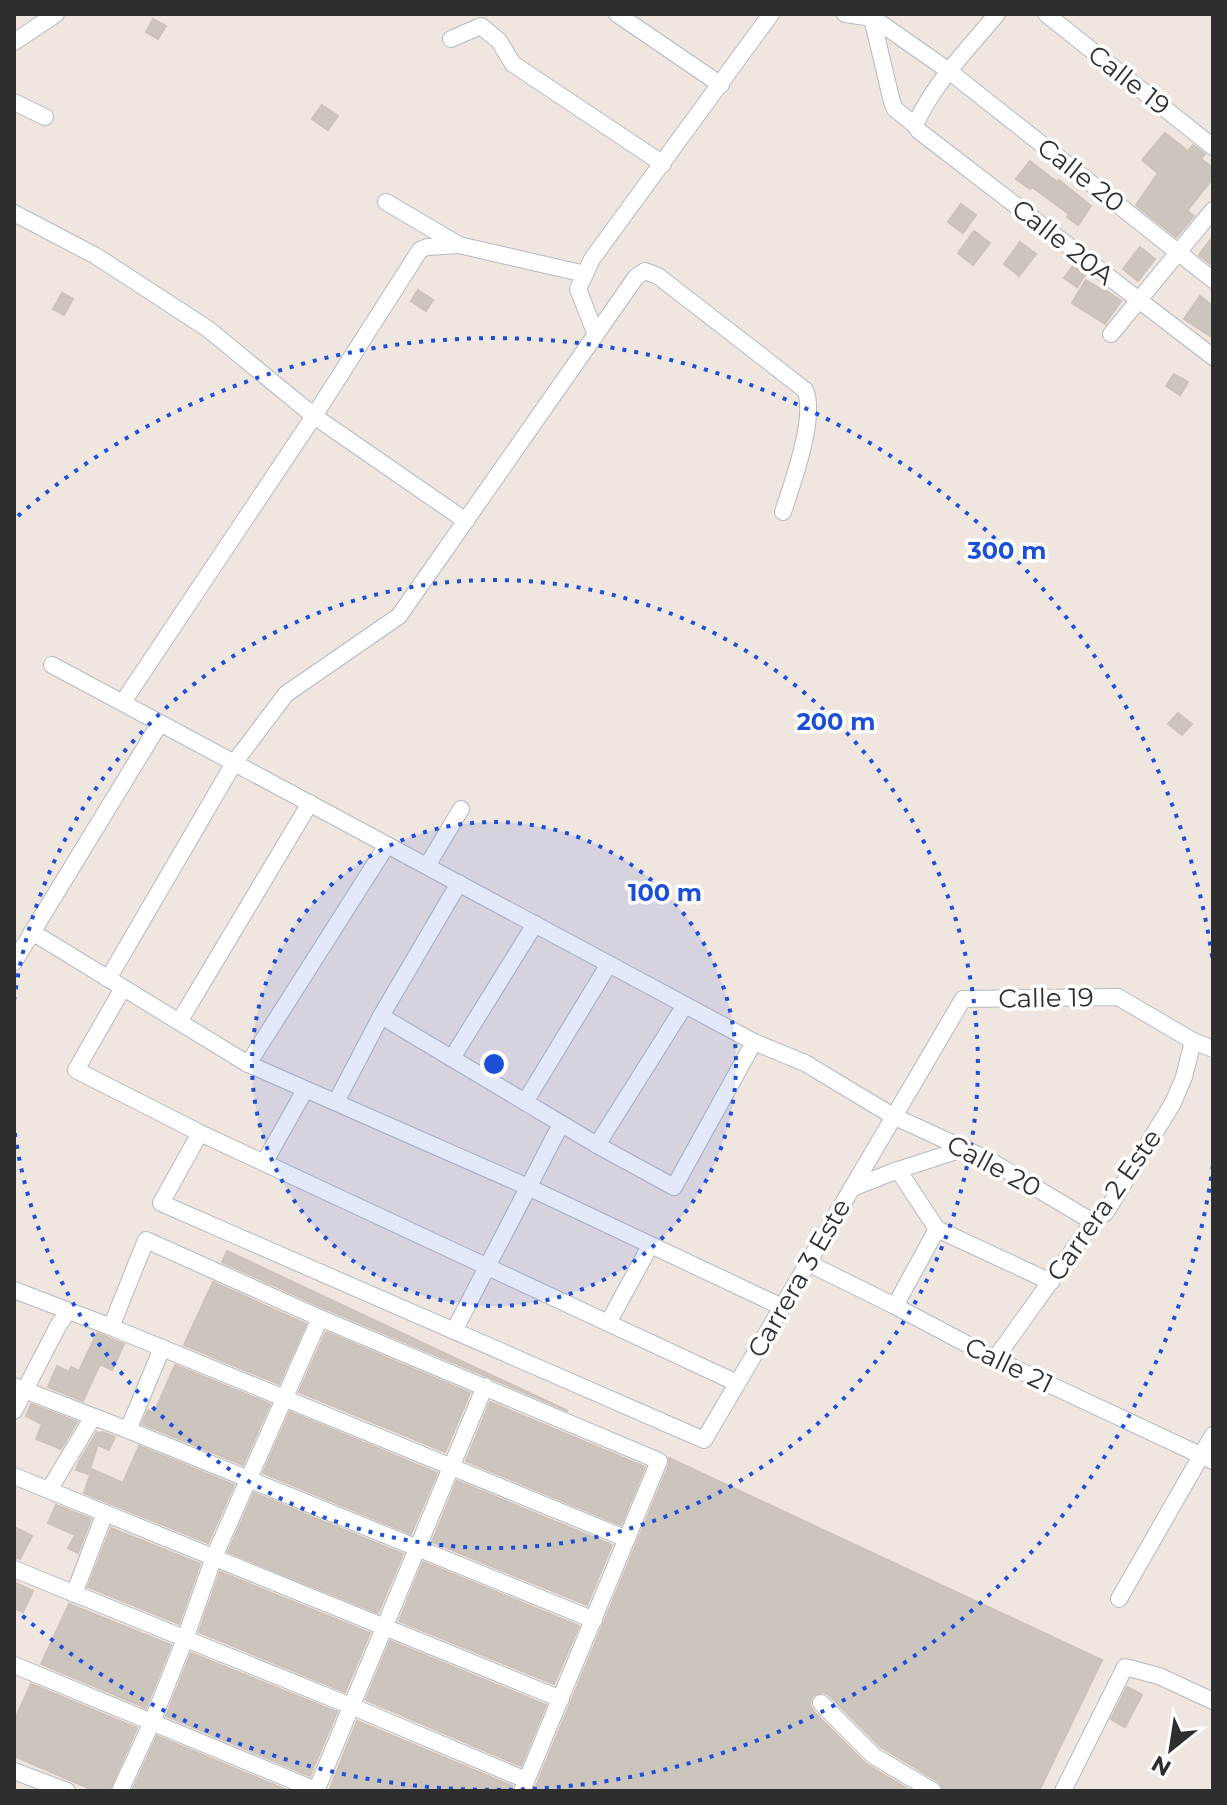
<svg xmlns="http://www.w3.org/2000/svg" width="1227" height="1805" viewBox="0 0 1227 1805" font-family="Montserrat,sans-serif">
	<rect width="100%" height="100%" fill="#f0e6e0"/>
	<g fill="#cbc5be" stroke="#ccc2b8" stroke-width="2">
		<polygon points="153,19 166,26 158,39 146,32"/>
		<polygon points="322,105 338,116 328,130 312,119"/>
		<polygon points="1165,133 1188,151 1193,145 1205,154 1201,159 1213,168 1213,178 1187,211 1194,216 1176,237 1136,205 1158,173 1142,160"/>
		<polygon points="1030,161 1057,182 1059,180 1091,206 1078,225 1067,217 1069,214 1032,187 1030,189 1016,179"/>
		<polygon points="961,204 976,215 963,233 948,222"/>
		<polygon points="974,231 990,243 973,265 958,253"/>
		<polygon points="1213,236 1213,266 1199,255"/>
		<polygon points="1020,242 1036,254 1019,276 1004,264"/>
		<polygon points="1140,247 1155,259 1138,281 1123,269"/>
		<polygon points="1073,266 1085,275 1077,287 1064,278"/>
		<polygon points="1086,280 1104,291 1105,290 1121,301 1105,324 1072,303"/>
		<polygon points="418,290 433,300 426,311 411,301"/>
		<polygon points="62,293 73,299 64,315 53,309"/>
		<polygon points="1200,296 1213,306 1213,338 1184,319"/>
		<polygon points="1174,374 1188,382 1180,395 1166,386"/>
		<polygon points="1178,713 1192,724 1182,735 1168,724"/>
		<polygon points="227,1251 568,1411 324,1308 222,1262"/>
		<polygon points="213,1282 306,1324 279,1384 184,1345"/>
		<polygon points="326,1332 470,1393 445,1452 299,1392"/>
		<polygon points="97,1333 124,1344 112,1370 100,1364 83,1401 48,1387 57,1366 69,1372 71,1367 79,1371"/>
		<polygon points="175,1365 270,1404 243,1465 142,1424 148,1410 154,1413"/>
		<polygon points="490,1402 645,1467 621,1525 466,1461"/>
		<polygon points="31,1404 77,1422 61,1449 36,1439 42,1424 26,1416"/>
		<polygon points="290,1412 437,1473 411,1534 263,1473"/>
		<polygon points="97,1432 101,1434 102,1432 115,1437 109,1450 98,1445 88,1474 76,1470 79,1462"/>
		<polygon points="139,1446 234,1485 208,1543 84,1493 92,1469 123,1483"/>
		<polygon points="669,1458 1102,1660 1039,1791 944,1791 939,1782 881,1747 829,1695 823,1692 814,1695 811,1699 810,1705 813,1711 866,1764 911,1791 534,1791 669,1465"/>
		<polygon points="457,1481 612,1545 587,1605 432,1542"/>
		<polygon points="254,1493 403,1554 378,1613 228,1552"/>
		<polygon points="56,1505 91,1519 78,1553 68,1548 75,1535 48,1523"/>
		<polygon points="14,1527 32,1536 20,1559 14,1558"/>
		<polygon points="111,1528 200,1564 179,1624 88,1587"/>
		<polygon points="423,1562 579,1626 554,1684 399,1621"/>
		<polygon points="220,1572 370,1633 345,1692 199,1632"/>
		<polygon points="14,1582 33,1591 23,1612 14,1608"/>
		<polygon points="69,1604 171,1645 146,1708 41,1664"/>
		<polygon points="390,1641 546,1705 521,1766 366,1700"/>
		<polygon points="191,1653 337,1712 310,1776 166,1716"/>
		<polygon points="31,1684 137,1728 109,1791 95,1791 14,1756 14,1721"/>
		<polygon points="1127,1687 1142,1695 1125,1727 1111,1719"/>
		<polygon points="357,1721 512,1786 511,1791 329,1791"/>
		<polygon points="157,1736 289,1791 132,1791"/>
	</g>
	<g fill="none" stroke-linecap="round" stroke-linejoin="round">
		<g stroke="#b3b8c2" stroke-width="18">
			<g id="street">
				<polyline points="617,14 721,85"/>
				<polyline points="845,14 873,18 949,71 1213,280"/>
				<polyline points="871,14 892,102 895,109 915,125 919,131 1213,357"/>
				<polyline points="1046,14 1213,147"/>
				<polyline points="451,39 481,26 499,41 513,64 663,164"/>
				<polyline points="14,42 56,14"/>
				<polyline points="14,102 45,117"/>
				<path d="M 915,125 C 934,83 968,49 997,14"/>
				<polyline points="386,202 459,245"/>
				<polyline points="14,213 96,256 208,329 314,416 466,521"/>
				<polyline points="1111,334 1213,210"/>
				<polyline points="596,335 578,289 592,259 771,14"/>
				<polyline points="52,665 754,1042 805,1063 893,1116 991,1161 1093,1222"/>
				<polyline points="123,702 314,416 420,250 427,247 459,245 585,274"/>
				<polyline points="427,866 461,809"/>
				<polyline points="32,932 248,1064 528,1187 782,1307"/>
				<polyline points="14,962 160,723"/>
				<path d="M 108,979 L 234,763 L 286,694 L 399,616 L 636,277 L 645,271 L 658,276 L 805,390 C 817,417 792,484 783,512"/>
				<polyline points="123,988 76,1070 200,1133 737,1383"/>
				<polyline points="381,1016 597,1145 674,1187 754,1042"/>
				<polyline points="179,1022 310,803"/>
				<polyline points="452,1058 535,924"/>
				<polyline points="248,1064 387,845"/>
				<polyline points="336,1102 381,1016 459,883"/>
				<polyline points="525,1102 609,964"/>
				<polyline points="200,1133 161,1203 704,1440 963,999 1118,997 1193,1041 1213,1049"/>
				<polyline points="597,1145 685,1005"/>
				<polyline points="264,1163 305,1090"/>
				<polyline points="898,1170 937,1229 1051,1282"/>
				<polyline points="852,1188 898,1170 966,1148"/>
				<polyline points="808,1263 895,1306 995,1359 1213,1461"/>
				<polyline points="14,1290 111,1327 627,1539"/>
				<polyline points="895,1306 937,1229"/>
				<polyline points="608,1323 650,1246"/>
				<polyline points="111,1327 146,1240 320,1318 659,1461 522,1791"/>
				<polyline points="454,1331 561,1124"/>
				<polyline points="995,1359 1093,1222 1106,1212 1173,1103 1184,1077 1193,1041"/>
				<polyline points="14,1386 128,1430 594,1620"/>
				<polyline points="14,1411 58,1326 68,1311"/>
				<polyline points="128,1430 162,1348"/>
				<polyline points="14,1476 561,1699"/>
				<polyline points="49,1490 93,1417"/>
				<polyline points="14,1569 351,1706 526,1780"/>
				<polyline points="74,1594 105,1513"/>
				<polyline points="1119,1599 1213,1435"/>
				<polyline points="14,1665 318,1791"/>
				<polyline points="821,1703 874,1756 933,1791"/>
				<polyline points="14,1771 67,1791"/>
				<polyline points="120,1791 152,1722 185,1639 214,1557 320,1318"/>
				<polyline points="316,1791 485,1386"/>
				<polyline points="1063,1791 1125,1667 1159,1676 1213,1701"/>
			</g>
		</g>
		<use href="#street" stroke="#fff" stroke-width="16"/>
	</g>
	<circle cx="494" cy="1064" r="242" fill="#1d4ed8" fill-opacity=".12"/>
	<g fill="none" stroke="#1d4ed8" stroke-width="4" stroke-dasharray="4 8">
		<circle cx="494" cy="1064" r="242"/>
		<path d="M14 1001A484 484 0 1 1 14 1127"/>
		<path d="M1213 1165A726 726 0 0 1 18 1612M18 516A726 726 0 0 1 1213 963"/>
	</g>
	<g text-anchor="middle" stroke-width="7" stroke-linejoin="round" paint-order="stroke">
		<g font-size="26" fill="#2e2e2e" stroke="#fff">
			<text transform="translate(1129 80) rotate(38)" y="9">Calle 19</text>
			<text transform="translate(1081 175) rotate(38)" y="9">Calle 20</text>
			<text transform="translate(1063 242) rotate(38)" y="9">Calle 20A</text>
			<text transform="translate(1046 998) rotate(-1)" y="9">Calle 19</text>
			<text transform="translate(994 1166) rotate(28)" y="9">Calle 20</text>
			<text transform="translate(1104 1205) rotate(-55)" y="9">Carrera 2 Este</text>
			<text transform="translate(799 1278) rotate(-60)" y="9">Carrera 3 Este</text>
			<text transform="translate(1009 1365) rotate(26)" y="9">Calle 21</text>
		</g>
	</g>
	<circle cx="494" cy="1064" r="12" fill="#1d4ed8" stroke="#fff" stroke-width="4"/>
	<g font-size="24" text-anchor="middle" font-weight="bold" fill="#1d4ed8" stroke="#fff" stroke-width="7" stroke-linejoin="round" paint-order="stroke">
		<text x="1007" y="559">300 m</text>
		<text x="836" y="730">200 m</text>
		<text x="665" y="901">100 m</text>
	</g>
	<rect width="1227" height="1805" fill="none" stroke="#2e2e2e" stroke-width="32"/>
	<g transform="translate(1171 1749) rotate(210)" stroke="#ffffff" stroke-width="6" paint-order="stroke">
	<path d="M0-6L14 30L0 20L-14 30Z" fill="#2e2e2e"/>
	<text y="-12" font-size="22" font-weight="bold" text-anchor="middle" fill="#2e2e2e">N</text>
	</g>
</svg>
